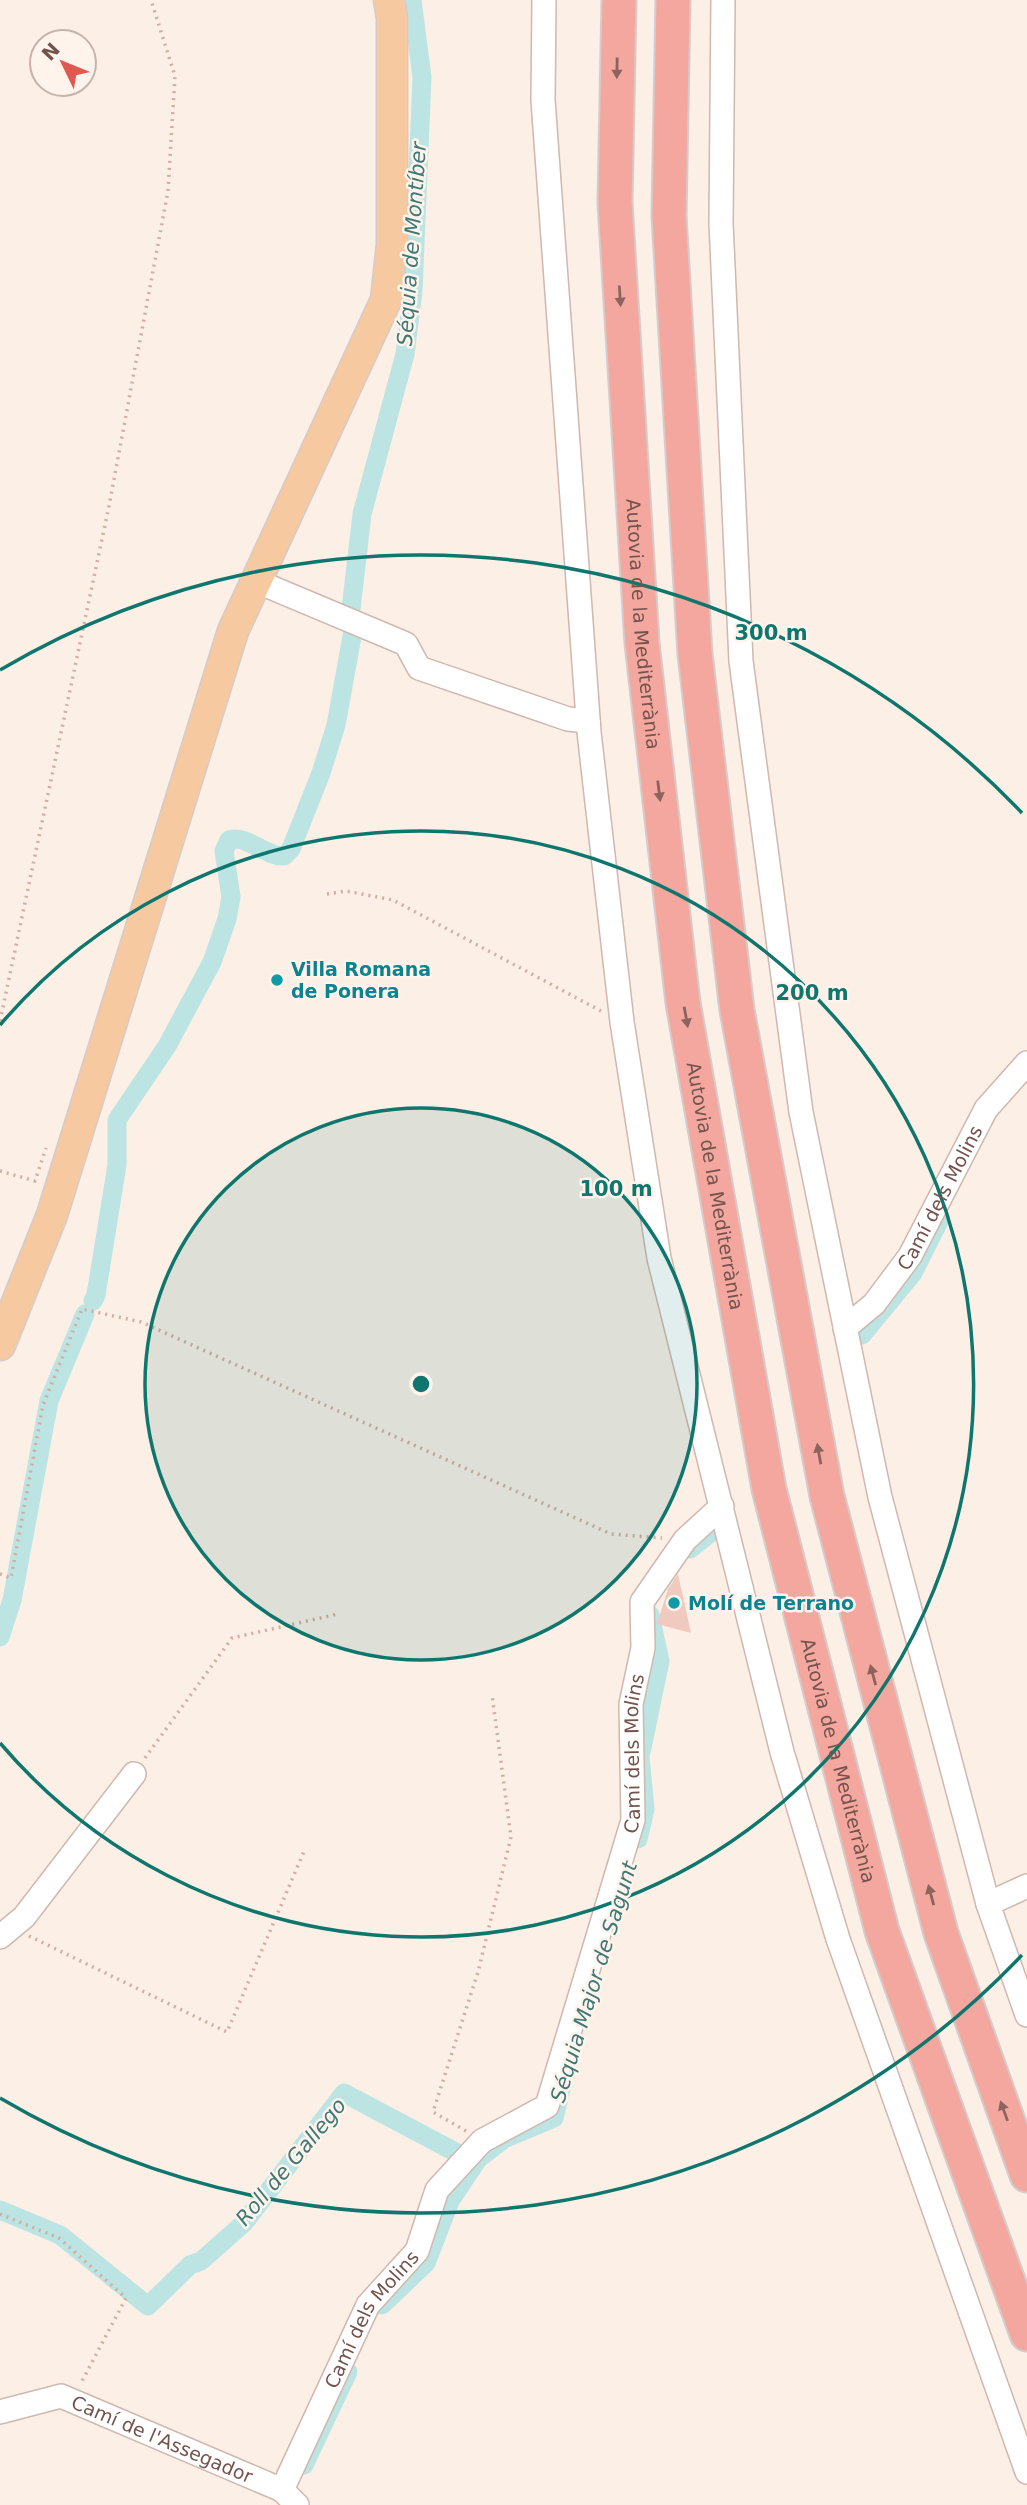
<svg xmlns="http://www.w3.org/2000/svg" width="1027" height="2505" viewBox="0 0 1027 2505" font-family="'DejaVu Sans',sans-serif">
	<rect width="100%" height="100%" fill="#fbefe6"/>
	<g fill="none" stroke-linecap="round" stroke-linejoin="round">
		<g stroke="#bbe4e3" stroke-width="19">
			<polyline points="351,609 362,514 405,354 413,291 422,77 412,0"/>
			<path d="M 93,1301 L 96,1295 L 117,1165 L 117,1120 L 167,1046 L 212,962 L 227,919 L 231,897 L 224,851 L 229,840 C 247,834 265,857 284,856 L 291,849 L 321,773 L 336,725 L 353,631"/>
			<polyline points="862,1335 913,1273 939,1221"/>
			<polyline points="690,1549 714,1530"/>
			<polyline points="0,1637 12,1600 49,1401 85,1314"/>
			<polyline points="638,1839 645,1809 640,1757 660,1661 650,1615"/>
			<polyline points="0,2210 60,2235 148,2306 190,2265 201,2261 244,2223 344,2093 459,2154"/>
			<polyline points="382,2305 426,2263 450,2201 478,2159 504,2139 554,2118 562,2085"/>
			<polyline points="304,2465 348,2372"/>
		</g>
	</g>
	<polygon fill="#f0cabe" points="678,1574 691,1633 657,1624 668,1589"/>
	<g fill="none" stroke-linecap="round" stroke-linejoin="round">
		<g stroke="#cfb8af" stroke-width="26">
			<g id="minor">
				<polyline points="544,0 543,100 589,732 622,1022 659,1258 782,1752 838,1939 1027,2472"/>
				<polyline points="723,0 721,223 741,661 801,1112 880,1497 988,1904 1027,2015"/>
				<polyline points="256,581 406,644 419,668 568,719 588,721"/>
				<path id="s1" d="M 845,1328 L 874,1304 L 910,1256 L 986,1109 L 1027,1063"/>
				<polyline points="988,1904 1027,1886"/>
				<polyline points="0,1937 24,1917 134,1774"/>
				<path id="s2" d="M 0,2412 L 61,2396 L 282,2490"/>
				<path id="s3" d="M 297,2505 L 282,2490 L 368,2305 L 417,2251 L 437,2190 L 482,2141 L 547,2106 L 633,1820 L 631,1704 L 643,1648 L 642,1602 L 685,1540 L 722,1506"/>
			</g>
		</g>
		<g stroke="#d5cbc9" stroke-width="33">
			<polyline id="major" points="0,1345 52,1215 233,631 386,300 392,244 392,18 389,0"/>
		</g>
		<g stroke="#d5cbc9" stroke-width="37">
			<g id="highway">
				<path id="s4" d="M 619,0 L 615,203 L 642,643 L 683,1003 L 769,1489 L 882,1931 L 1027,2334"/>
				<polyline points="673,0 669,216 695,654 737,1010 827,1496 941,1933 1027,2175"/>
			</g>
		</g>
		<g stroke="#d4ada1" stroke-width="3.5" stroke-dasharray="2 5" stroke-linecap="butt">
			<polyline points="327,894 346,891 393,900 601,1011"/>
			<polyline points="0,1021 109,506 168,191 175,76 151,0"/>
			<polyline points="0,1171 35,1181 46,1148"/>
			<polyline points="0,1574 11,1578 43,1405 82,1309 141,1322 611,1534 662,1538"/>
			<polyline points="145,1758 232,1638 338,1614"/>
			<polyline points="29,1936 227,2032 305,1849"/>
			<polyline points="466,2131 433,2112 478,1972 511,1837 492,1695"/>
			<polyline points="0,2214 59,2238 126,2298 81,2383"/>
		</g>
		<use href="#minor" stroke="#fff" stroke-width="23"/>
		<use href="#major" stroke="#f7c9a1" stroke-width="30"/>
		<use href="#highway" stroke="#f3a79f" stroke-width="33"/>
	</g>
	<defs><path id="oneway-solid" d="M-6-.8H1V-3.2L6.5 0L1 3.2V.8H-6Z" transform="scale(1.75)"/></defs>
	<g fill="#8d645d">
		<use href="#oneway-solid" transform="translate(617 68) rotate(91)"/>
		<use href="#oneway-solid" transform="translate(620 296) rotate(86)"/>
		<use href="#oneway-solid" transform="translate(659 791) rotate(83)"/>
		<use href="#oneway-solid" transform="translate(686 1017) rotate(80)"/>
		<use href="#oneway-solid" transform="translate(819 1454) rotate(-100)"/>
		<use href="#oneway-solid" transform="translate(873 1675) rotate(-105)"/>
		<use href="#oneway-solid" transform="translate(931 1895) rotate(-105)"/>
		<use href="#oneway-solid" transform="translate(1004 2111) rotate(-110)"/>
	</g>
	<circle cx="421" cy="1384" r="276" fill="#0f766e" fill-opacity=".12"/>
	<g fill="none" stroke="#0f766e" stroke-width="3.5">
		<circle cx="421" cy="1384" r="276"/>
		<path d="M0 1025A553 553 0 1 1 0 1743"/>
		<path d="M1022 1955A829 829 0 0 1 0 2098M0 670A829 829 0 0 1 1022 813"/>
	</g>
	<g fill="#0f9aa8" stroke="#fef4ec" stroke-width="2.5">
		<circle cx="277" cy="980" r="7"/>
		<circle cx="674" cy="1603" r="7"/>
	</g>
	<g text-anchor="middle" stroke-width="5" stroke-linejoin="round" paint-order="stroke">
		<g font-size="19" fill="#73534c" stroke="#fef4ec">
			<text dy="7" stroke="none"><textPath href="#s4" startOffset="625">Autovia de la Mediterrània</textPath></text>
			<text dy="7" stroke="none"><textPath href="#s4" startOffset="1192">Autovia de la Mediterrània</textPath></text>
			<text dy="7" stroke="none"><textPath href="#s1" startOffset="163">Camí dels Molins</textPath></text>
			<text dy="7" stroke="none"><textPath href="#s3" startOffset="868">Camí dels Molins</textPath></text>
			<text dy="7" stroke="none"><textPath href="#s4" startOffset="1780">Autovia de la Mediterrània</textPath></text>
			<text dy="7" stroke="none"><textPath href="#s3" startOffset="215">Camí dels Molins</textPath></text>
			<text dy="7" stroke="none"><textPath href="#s2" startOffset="173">Camí de l'Assegador</textPath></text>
		</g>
		<g font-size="19" font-weight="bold" fill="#0d838f" stroke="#fef4ec" text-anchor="start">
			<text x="291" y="976">Villa Romana<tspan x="291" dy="22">de Ponera</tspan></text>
			<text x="688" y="1610">Molí de Terrano</text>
		</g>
		<g font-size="21" font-style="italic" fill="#407878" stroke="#fef4ec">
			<text transform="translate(412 244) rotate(-86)" y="7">Séquia de Montíber</text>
			<text transform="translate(594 1982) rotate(-73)" y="7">Séquia Major de Sagunt</text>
			<text transform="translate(291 2162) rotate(-50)" y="7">Roll de Gallego</text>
		</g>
	</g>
	<circle cx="421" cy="1384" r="10" fill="#0f766e" stroke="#fef4ec" stroke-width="3.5"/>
	<g font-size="21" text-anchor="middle" font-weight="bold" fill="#0f766e" stroke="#fef4ec" stroke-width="5" stroke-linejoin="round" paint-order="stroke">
		<text x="771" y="640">300 m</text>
		<text x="812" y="1000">200 m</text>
		<text x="616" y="1196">100 m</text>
	</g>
	<g transform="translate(63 63) rotate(313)"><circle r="33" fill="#fef4ec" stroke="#c6b4ac" stroke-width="2"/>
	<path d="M0-5L12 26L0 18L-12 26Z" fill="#e05850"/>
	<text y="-10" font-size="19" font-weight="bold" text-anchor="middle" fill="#73534c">N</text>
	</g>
</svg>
